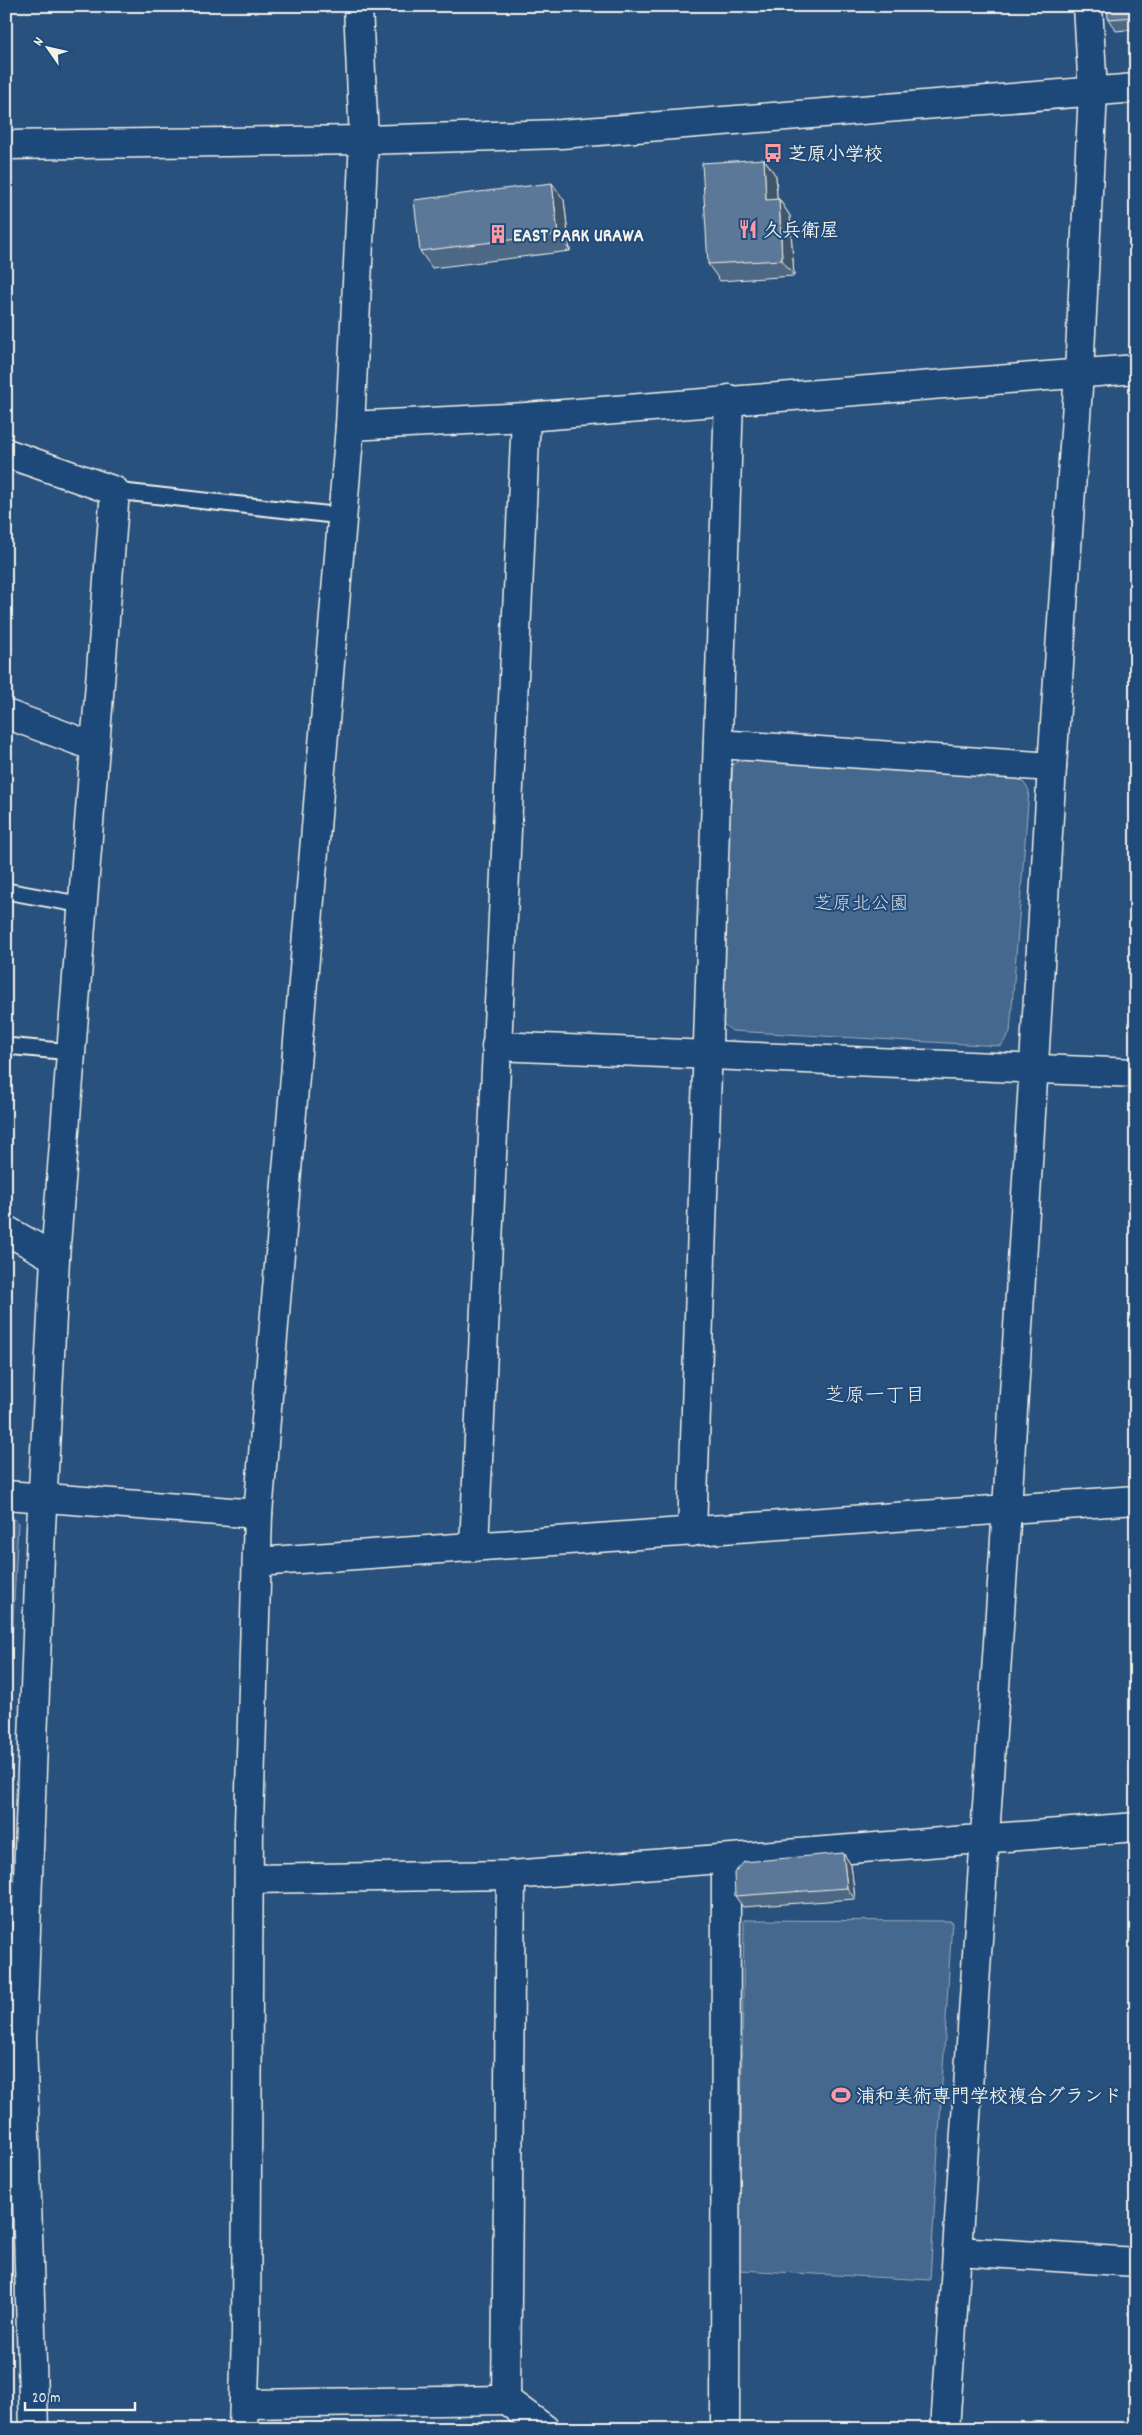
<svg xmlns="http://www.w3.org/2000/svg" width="1142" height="2435" viewBox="0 0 1142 2435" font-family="Dekko,'Klee One',sans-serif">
	<rect width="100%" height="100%" fill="#28517e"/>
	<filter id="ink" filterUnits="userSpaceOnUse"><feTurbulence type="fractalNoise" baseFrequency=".02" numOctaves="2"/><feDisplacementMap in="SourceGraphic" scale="10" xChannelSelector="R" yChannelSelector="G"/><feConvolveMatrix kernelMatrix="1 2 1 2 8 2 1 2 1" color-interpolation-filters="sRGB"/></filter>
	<g filter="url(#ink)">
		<g fill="#45688e" stroke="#9cacbb">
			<polygon points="749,756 1020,778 1029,790 1010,1032 1001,1046 732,1031 717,1019 733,764"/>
			<polygon points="6,1510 18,1523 6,1758"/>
			<polygon points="744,1920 952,1921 930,2280 739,2270"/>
		</g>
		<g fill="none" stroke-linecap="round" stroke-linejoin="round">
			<g stroke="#f4f1e8" stroke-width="19">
				<g id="service">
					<polyline points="115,491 342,516"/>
					<polyline points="6,891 83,905"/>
					<polyline points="6,1046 71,1052"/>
				</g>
			</g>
			<g stroke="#f4f1e8" stroke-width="31">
				<g id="minor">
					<polyline points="350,426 526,417 1136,369"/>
					<polyline points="6,453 115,491 55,1258 41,1528 22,2038 34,2429"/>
					<polyline points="6,714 95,747"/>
					<polyline points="718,744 1052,767"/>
					<polyline points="496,1046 1136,1073"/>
					<polyline points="6,1230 55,1258"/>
					<polyline points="6,1495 258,1514"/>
					<polyline points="692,1532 729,399"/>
					<polyline points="474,1547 526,417"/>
					<polyline points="257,1562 1136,1500"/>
					<polyline points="511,1875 506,2400 545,2429"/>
					<polyline points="249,1879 511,1875 1136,1827"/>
					<polyline points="957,2251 1136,2262"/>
					<polyline points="244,2404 506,2400"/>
					<polyline points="725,2429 726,1859"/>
					<polyline points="945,2429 1007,1509 1052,767 1079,373 1093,92 1088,6"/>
				</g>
			</g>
			<g stroke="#f4f1e8" stroke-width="31">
				<g id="tertiary">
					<polyline points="6,145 364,140 561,134 1136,88"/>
					<polyline points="243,2429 246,2335 249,1824 258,1514 350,426 364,140 358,6"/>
				</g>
			</g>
			<use href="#service" stroke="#1f4a7a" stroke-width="15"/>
			<use href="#minor" stroke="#1f4a7a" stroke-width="28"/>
			<use href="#tertiary" stroke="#1f4a7a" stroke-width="28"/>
		</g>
		<g fill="#4e6784" stroke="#f4f1e8">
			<polygon points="1136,6 1136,29 1116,31 1108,19"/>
			<polygon points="764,159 776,176 777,199 779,199 790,216 794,276 720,281 708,264"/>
			<polygon points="564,200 570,251 432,268 420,251"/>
			<polygon points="843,1853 851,1865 855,1899 743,1907 735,1896"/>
		</g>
		<g fill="#40546b" stroke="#f4f1e8">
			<polygon points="764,159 776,176 778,217 766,200"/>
			<polygon points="552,183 564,200 570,251 558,234"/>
			<polygon points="779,199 790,216 794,276 782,260"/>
			<polygon points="843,1853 851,1865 855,1899 847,1888"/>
		</g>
		<g fill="#5b7899" stroke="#f4f1e8">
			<polygon points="1107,6 1136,6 1136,17 1108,19"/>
			<polygon points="764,159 766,200 779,199 782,260 708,264 702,163"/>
			<polygon points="552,183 558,234 420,251 414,200"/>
			<polygon points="843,1853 847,1888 735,1896 734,1873 744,1862"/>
		</g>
	</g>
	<defs>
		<g id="bus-bare" transform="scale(1.5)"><path d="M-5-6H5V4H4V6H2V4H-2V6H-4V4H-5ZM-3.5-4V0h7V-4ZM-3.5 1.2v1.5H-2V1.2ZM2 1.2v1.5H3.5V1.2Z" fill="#ff9aa2" stroke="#1f4a7a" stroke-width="2.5" paint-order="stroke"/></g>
		<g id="restaurant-bare" transform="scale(1.5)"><path d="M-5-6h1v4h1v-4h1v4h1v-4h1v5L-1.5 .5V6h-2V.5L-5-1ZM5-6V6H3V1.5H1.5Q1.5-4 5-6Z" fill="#ff9aa2" stroke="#1f4a7a" stroke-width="2.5" paint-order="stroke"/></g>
		<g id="building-bare" transform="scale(1.5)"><path d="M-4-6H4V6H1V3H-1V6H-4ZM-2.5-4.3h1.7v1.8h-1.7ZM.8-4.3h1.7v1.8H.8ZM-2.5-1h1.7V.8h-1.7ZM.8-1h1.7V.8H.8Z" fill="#ff9aa2" stroke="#1f4a7a" stroke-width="2.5" paint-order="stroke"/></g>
		<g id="stadium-bare" transform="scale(1.5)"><path d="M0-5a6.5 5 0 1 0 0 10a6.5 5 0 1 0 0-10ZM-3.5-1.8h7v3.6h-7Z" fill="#ff9aa2" stroke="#1f4a7a" stroke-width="2.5" paint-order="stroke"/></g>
	</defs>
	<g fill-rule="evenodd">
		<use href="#bus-bare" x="773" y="153"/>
		<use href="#restaurant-bare" x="748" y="229"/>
		<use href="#building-bare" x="498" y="234"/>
		<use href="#stadium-bare" x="841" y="2095"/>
	</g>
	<g text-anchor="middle" stroke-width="4" stroke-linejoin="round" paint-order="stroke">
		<g font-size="19" font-weight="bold" fill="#f4f1e8" stroke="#1f4a7a" text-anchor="start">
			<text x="788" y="160">芝原小学校</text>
			<text x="763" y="236">久兵衛屋</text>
			<text x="513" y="241">EAST PARK URAWA</text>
			<text x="856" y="2102">浦和美術専門学校複合グランド</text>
		</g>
		<g font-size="19" fill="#dadcda" stroke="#1f4a7a">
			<text x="861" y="909">芝原北公園</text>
		</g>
		<g font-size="20" fill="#f4f1e8" stroke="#1f4a7a">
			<text x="875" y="1401">芝原一丁目</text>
		</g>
	</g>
	<rect width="1142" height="2435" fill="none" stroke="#1f4a7a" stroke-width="25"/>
	<rect x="12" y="12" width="1117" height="2410" fill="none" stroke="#f4f1e8" stroke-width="2" filter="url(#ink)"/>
	<g transform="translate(48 48) rotate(304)" stroke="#1f4a7a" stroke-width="4" paint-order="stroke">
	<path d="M0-4L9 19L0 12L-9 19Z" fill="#f4f1e8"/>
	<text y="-8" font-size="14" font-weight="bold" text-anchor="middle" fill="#f4f1e8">N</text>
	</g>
	<path d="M25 2402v8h110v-8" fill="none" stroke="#f4f1e8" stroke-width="2.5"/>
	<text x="32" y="2402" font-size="15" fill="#f4f1e8" stroke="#1f4a7a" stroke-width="4" paint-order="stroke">20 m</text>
</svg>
